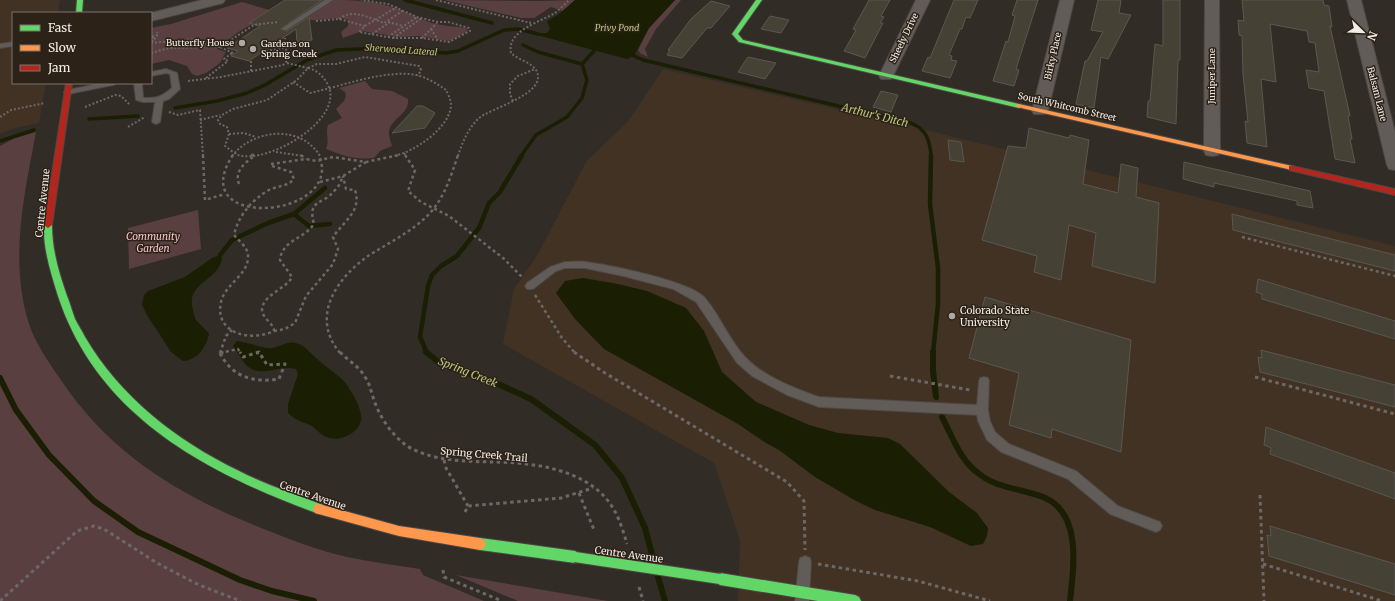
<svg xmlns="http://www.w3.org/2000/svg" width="1395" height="601" viewBox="0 0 1395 601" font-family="Merriweather,serif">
	<rect width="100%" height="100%" fill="#322c26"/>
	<g fill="#413224">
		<polygon points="0,0 60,0 58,13 13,13 13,83 46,83 39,123 15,128 0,134"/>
		<polygon points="663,69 910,126 1395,246 1395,601 738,601 740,540 714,463 503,344 514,289 538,254 586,162 629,120"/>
	</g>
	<g fill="#5a3f41">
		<path d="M 334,0 C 354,0 376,1 395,8 C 411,13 425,23 442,25 C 451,27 456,26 466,28 L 468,31 L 454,39 L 449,41 L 419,36 L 399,37 L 362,31 L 343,38 L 341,32 L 348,26 L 349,20 C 335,15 319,23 305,19 Z"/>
		<polygon points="444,0 539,1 575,0 563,11 551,7 534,18 521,18"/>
		<polygon points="675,0 681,0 656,29 645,49 648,57 640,53 638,50 649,28"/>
		<path d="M 242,2 L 297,18 C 285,25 273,20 260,22 C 246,24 231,38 220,46 L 217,49 L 226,52 L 220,63 L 206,73 L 197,76 L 192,74 L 187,66 L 169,60 L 151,64 L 151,28 L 171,24 Z"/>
		<path d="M 365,81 L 372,89 L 392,91 L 408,99 C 410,115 388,119 389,134 C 389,138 391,142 392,146 L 380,151 L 374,158 C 354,160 344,156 326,149 C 330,141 325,133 328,125 L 342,118 L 336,109 L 344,101 L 346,96 L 345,92 L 339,88 Z"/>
		<path d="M 36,132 C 24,196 9,260 29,324 C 35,343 51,366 63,383 C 114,458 186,499 269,531 C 294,541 320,551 347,557 C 371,562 396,565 420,569 L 423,575 L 484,601 L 0,601 L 0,146 L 15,138 Z"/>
		<polygon points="198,210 201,249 129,269 128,228"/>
		<polygon points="456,575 608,601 518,601"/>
	</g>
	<g fill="#1a1e03">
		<polygon points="575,0 675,0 649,28 634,56 627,59 537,35 540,33 547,33 550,29 547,21 558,15"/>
		<path d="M 220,255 L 222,258 C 219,280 189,282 192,305 C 193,310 194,316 196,320 C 200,325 206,329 209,334 C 206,347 197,361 183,361 L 171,352 L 147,315 L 142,305 L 144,295 L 148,291 L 185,277 L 212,258 Z"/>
		<polygon points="583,278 618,284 647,291 686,308 704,331 722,372 756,402 809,425 838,433 888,438 900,444 949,492 977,513 988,528 987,536 983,544 971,546 930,527 875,510 856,501 815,477 779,450 766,443 738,424 604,349 575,319 556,293 565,281"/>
		<path d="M 237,341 C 247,342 264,349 272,348 C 280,347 287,341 296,343 C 307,346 313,357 322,363 C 332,372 344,378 350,390 C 355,397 363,413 361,421 C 357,434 341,441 329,438 C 323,437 317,430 312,426 C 303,422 295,420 288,413 L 288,404 L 298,374 L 296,369 C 279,364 260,380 245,364 C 241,359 237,351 233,346 Z"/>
	</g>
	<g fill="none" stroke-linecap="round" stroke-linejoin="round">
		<g stroke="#1a1e03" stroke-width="3.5">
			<polyline points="405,0 492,23"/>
			<polyline points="523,45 538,52 582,64"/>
			<path d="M 634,56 L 643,60 L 911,123 C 926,129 930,140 931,156"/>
			<polyline points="175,108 217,101 247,93 265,85 307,60 336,50 384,48 446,53 458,51 504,30 518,29 538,34"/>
			<polyline points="89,119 138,116"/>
			<polyline points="0,141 34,130"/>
			<polyline points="521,156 536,135 567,117 582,98 587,80 582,64 594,51"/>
		</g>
		<g stroke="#1a1e03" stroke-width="4.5">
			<polyline points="931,155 930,204 938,268 938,304 933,353"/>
			<polyline points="294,214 309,226 330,224"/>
			<polyline points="220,255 232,240 268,223 294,214 325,188"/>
			<polyline points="427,353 420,337 428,286 432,275 441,266 457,256 479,228 489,203 500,192 522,155"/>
		</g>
		<g stroke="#1a1e03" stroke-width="6">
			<polyline points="426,352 441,364 496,383 531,399 595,445 622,478 645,528 654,562"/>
			<polyline points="933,352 933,371 936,397"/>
			<polyline points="0,378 16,410 49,455 94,501 138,532 240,580 272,591 314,601"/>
			<path d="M 942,417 C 952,436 960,460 978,473 C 997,489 1021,488 1043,497 C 1082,512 1074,568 1070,601"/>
			<polyline points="658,577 665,601"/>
		</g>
	</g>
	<g fill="#464135" stroke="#5b5751">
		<polygon points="285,0 322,0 280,29 287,31 309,17 312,40 297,42 296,29 249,61 231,56 238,51 227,48 260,26 249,23"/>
		<polygon points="869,0 890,0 881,16 884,17 880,23 883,23 865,58 844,51 856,30 853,29"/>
		<polygon points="954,0 978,0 970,18 966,17 962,29 960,29 949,55 952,56 951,60 957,61 950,78 922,71 928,57 930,58"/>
		<polygon points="1017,0 1038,0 1016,69 1019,70 1014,86 993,81 1006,41 1008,42 1015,16 1012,15"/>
		<polygon points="1098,0 1121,0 1119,13 1131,15 1108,59 1101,57 1094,108 1076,104 1085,61 1087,61 1103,32 1091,30"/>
		<polygon points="1163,0 1180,0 1180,60 1178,60 1176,124 1147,117 1148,101 1150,101 1155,44 1163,46"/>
		<polygon points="1242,0 1323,0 1324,5 1329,6 1332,27 1330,26 1350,116 1348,116 1352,139 1350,139 1355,163 1335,159 1324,91 1309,88 1306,70 1319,72 1315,43 1309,42 1307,31 1270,24 1276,82 1261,79 1267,147 1247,143 1245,121 1248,122 1243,74 1242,36 1239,35 1238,20 1244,21"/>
		<polygon points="711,1 730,6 711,28 707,28 682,58 667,55 670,50 668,50 691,19"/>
		<polygon points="770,16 789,20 781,33 761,29"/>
		<polygon points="748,57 776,63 765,79 738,72"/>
		<polygon points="881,91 898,95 891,112 873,107"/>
		<polygon points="417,106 423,106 435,113 425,128 392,133"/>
		<polygon points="1029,128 1069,138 1070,135 1089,140 1083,184 1118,193 1121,164 1138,168 1136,197 1159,203 1155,283 1092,266 1096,233 1069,225 1061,280 1034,272 1037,256 982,240 1008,146 1026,148"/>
		<polygon points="948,140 961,142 964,162 950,160"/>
		<polygon points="1184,162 1310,191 1313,208 1297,205 1297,201 1214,183 1214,187 1183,179"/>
		<polygon points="1232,214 1395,255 1395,271 1233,230"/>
		<polygon points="1258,279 1395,321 1395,339 1262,299 1262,294 1256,292"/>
		<polygon points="985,297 1131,340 1121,452 1052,429 1051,438 1009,425 1019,373 969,358"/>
		<polygon points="1261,350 1395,385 1395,407 1260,372 1258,357 1262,358"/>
		<polygon points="1266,427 1395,473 1395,499 1270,454 1271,448 1264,445"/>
		<polygon points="1270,526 1395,564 1395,595 1269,556 1267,535 1271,536"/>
	</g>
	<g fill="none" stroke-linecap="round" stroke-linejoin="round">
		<g stroke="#4d4843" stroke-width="2">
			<g id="lane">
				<polygon points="325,0 333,0 286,30 281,29"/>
				<polygon points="13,42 13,46 0,48 0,44"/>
				<path d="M 166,69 L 177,73 L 180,89 L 169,99 L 163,101 L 160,122 L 156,124 L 152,122 L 155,102 L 143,102 L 136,100 L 134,83 L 142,83 L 143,97 L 144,98 C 158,98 161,97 172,88 L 170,74 L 166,73 L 151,76 L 151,72 Z"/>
				<polygon points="102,83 117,83 113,85 68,94 64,92 68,90"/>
				<path d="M 565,262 C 572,262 579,261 586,262 C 610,265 689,281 704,297 C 720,315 729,340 745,357 C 764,377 794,388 819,397 L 977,405 L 979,381 L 980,378 L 984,377 L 988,378 L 989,381 L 988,410 L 990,421 L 995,432 L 1009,444 L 1076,471 L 1118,506 L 1160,522 L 1162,526 L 1160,530 L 1156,532 L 1110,514 L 1068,479 L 1001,452 L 987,440 L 978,421 L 977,415 L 819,407 L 787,395 L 752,376 L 737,363 L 696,302 L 673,289 L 623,276 L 585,268 L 565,268 L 556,271 L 533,289 L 527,289 L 525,286 L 527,283 L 550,267 Z"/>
				<polygon points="805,556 810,558 811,562 809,601 795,601 799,562 800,558"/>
			</g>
		</g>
		<g stroke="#4d4843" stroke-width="2">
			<g id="street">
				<polygon points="202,0 225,0 223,3 151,21 151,13"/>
				<polygon points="916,0 930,0 893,76 891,79 881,79 879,76"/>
				<polygon points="1060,0 1074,0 1048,111 1046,114 1034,114 1032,111"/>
				<polygon points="1205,0 1219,0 1220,151 1218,155 1212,156 1206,155 1204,151"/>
				<polygon points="1347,0 1361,0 1395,132 1395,170 1389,169 1387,165"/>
			</g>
		</g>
		<g stroke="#4d4843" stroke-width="2">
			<g id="fast">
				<polygon points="77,0 83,0 82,13 76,13"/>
				<polygon points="756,0 762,0 738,34 743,40 1019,104 1023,106 1019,108 739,42 732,34"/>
				<path d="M 48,222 L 52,225 C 52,250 59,273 67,296 C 70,303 72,311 75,319 C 78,325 82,331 85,337 C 120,397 177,441 239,471 C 266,485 295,494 323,505 L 325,509 L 323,513 L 319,514 C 207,473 98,417 58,296 C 51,273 43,249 44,225 Z"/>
				<polygon points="480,538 575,551 579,553 581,557 579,561 575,563 480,550 476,548 474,544 476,540"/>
				<polygon points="720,573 855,595 859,597 861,601 818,601 720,585 716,583 714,579 716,575"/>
			</g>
		</g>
		<g stroke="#4d4843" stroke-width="2">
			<g id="slow">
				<polygon points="1019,104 1292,166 1296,168 1292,170 1017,107 1015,106"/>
				<polygon points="319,504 399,526 480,538 484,540 486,544 484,548 480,550 399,536 315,513 313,509 315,505"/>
			</g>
		</g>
		<g stroke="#4d4843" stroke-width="2">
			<g id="jam">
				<polygon points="66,83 72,83 52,225 48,228 44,225"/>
				<polygon points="1289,166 1292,166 1395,189 1395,195 1289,170"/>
			</g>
		</g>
		<g stroke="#6d6865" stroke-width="2" stroke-dasharray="2 2" stroke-linecap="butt">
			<polyline points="436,0 531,23"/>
			<path d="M 339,19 C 353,8 369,18 384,23 L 404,10"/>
			<polyline points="316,21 339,19 365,26 359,32 393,38 422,38 449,42 470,31 469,28 448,22 438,22 417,17 388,4 361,0"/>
			<polyline points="388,22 403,26"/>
			<polyline points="365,26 397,7"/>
			<polyline points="431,29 438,40"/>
			<polyline points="372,34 390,22"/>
			<polyline points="388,37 417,17"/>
			<polyline points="393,38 422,18"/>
			<polyline points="422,38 437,23"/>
			<polyline points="152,42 155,39 152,37 158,35 157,32"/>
			<polyline points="151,43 195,39 200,41 197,47"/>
			<polyline points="266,51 305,44 305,41"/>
			<polyline points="151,53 169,48 220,47"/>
			<polyline points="233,53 220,47 254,25 278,22"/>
			<polyline points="251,61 251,71"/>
			<polyline points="287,63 308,68"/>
			<path d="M 308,68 C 318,71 322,75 327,83 C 348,118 268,165 238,155 C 234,153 229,149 225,146 L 229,134 L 227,127 L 220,124 L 218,120 L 222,115 L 233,109 L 267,100 L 297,80 Z"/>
			<polyline points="308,68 317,64 336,64 365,57 419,66 421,70 418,76"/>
			<polyline points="206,78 228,61 224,59 232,53"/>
			<polyline points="188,81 221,77 283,65 287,61 285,38"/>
			<path d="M 293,82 L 310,93 C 342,86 377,72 410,74 C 423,75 436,83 446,90 C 448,94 451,100 451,105 C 450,128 414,152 394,156"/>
			<polyline points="513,101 510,94 510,84 518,76 535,69"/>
			<polyline points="85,107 115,95 121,96 129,104"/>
			<polyline points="169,112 178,115 200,110 203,156"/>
			<polyline points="0,117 11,110 45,103"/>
			<polyline points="200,120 220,115"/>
			<polyline points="128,127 145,117"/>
			<polyline points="229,134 244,133 256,137"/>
			<polyline points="276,152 303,156"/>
			<polyline points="404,153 406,156"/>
			<path d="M 232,156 C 253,129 301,124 320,156"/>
			<path d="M 458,156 C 462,143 468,129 478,119 C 489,108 550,94 536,70 C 531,62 518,60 511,53 C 506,31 540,22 555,13 C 560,9 565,4 569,0"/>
		</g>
		<g stroke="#6d6865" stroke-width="2.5" stroke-dasharray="3 3" stroke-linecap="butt">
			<polyline points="203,155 205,200 225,194"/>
			<path d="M 233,155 C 182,232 346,219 319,155"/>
			<polyline points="251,155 257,155"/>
			<polyline points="301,155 306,159"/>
			<polyline points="405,155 415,170 408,191 421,202 449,216 503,258 522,277"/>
			<polyline points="271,164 306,159 316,161 333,157 366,162 399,155"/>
			<path d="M 272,166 L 291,172 L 294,179 C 288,186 279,186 271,189 C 253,198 238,216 234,235 C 240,242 249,248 248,258 C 247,276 225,284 221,302 C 214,334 251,342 274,331 C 274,323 262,319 262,309 C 263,295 286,289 292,277 L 280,260 C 282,240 304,239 314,224 C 307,198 323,206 335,190 C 339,187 341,181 343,176"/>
			<polyline points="320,182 343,176 366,162"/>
			<path d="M 239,184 C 234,171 245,163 254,156"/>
			<polyline points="1242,237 1395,276"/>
			<polyline points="535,295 562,338 575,353"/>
			<path d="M 274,331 L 285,329 L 295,323 L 306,296 L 333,264 L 338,249 L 333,237 C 344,221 362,211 355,190 L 346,189 L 343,176"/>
			<polyline points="220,353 226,336 232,330"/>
			<polyline points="220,353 238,349 240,353"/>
			<polyline points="256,353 260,353"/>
			<path d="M 340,353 C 310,317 336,279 368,256 C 387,244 407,234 424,219 C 443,202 450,179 458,155"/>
		</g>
		<g stroke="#6d6865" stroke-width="3" stroke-dasharray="3.5 3.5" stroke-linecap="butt">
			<path d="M 340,352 C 348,361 359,366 365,377 C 370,384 371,392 374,400 C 380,418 392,435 407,446 C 432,461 462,461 490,462 C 530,462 583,468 609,502 C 618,514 623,530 627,544"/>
			<polyline points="574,352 605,373 787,482 804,501 805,550"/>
			<path d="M 220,353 C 232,377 253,383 279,379 L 285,364 L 267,365 L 259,352 L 243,357 L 240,352"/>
			<polyline points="220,353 225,352"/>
			<polyline points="890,376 970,390"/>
			<polyline points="1255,377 1395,414"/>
			<polyline points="444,460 446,468 468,506"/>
			<polyline points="579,493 594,530"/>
			<polyline points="1260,495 1264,601"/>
			<polyline points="465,512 468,506 561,498 593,488"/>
			<polyline points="818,564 918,581 990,601"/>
			<polyline points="1263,564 1382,601"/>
			<polyline points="443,570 444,577 502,601"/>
			<polyline points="639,587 643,601"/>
			<polyline points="0,601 77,531 94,526 104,529 157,563 199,585 241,601"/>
		</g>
		<use href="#lane" fill="#615c58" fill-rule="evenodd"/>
		<use href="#street" fill="#615c58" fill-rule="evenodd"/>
		<use href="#fast" fill="#63d668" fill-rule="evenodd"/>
		<use href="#slow" fill="#ff974d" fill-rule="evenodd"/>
		<use href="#jam" fill="#b3261e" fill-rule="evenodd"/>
		<g stroke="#4d4843" stroke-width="12" stroke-linecap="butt">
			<polyline id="fast-bridge" points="575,557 720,579"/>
		</g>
		<use href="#fast-bridge" stroke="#63d668" stroke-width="10"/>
	</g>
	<g fill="#afa9a3" stroke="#2c2218" stroke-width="1.5">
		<circle cx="242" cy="43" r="4"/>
		<circle cx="253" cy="49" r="4"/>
		<circle cx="952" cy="316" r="4"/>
	</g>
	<g text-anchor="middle" stroke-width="3" stroke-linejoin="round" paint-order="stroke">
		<g font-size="9" font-style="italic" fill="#bac67f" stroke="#2c2218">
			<text x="617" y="31">Privy Pond</text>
			<text transform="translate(401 50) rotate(4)" y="3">Sherwood Lateral</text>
		</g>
		<g font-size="9" fill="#f3ece6" stroke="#2c2218">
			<text transform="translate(904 38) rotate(-64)" y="3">Sheely Drive</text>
			<text transform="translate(1053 56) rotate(-77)" y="3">Birky Place</text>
			<text transform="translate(1212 76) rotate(-90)" y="3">Juniper Lane</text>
			<text transform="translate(1377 94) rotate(76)" y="3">Balsam Lane</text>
			<text transform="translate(1067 107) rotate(13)" y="3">South Whitcomb Street</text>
		</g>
		<g font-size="9" fill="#f3ece6" stroke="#2c2218" text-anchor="end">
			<text x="234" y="46">Butterfly House</text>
			<text x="261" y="47" text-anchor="start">Gardens on<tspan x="261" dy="10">Spring Creek</tspan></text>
		</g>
		<g font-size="10" fill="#f3ece6" stroke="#2c2218">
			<text transform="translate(42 203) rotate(-84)" y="4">Centre Avenue</text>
			<text transform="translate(484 454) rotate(5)" y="4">Spring Creek Trail</text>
			<text transform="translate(313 495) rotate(19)" y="4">Centre Avenue</text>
			<text transform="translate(629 554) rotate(8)" y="4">Centre Avenue</text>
		</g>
		<g font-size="10" font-style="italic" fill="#f5c4c8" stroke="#2c2218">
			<text x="153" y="240">Community<tspan x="153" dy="12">Garden</tspan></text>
		</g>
		<g font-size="10" fill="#f3ece6" stroke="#2c2218" text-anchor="start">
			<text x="960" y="314">Colorado State<tspan x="960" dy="12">University</tspan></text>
		</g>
		<g font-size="11" font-style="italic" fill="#bac67f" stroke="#2c2218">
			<text transform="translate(875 115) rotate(14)" y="4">Arthur's Ditch</text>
			<text transform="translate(468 372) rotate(22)" y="4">Spring Creek</text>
		</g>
	</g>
	<rect x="12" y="12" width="140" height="72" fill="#2c2218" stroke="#7c736a"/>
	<rect x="20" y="25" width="20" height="6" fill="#63d668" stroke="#7c736a"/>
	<text x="48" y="32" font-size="12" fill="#f3ece6">Fast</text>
	<rect x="20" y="45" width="20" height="6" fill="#ff974d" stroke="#7c736a"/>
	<text x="48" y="52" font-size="12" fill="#f3ece6">Slow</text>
	<rect x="20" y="65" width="20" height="6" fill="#b3261e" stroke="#7c736a"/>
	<text x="48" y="72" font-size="12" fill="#f3ece6">Jam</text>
	<g transform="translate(1363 32) rotate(113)" stroke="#2c2218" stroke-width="3" paint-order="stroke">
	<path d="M0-3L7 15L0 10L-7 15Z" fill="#f3ece6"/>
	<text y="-6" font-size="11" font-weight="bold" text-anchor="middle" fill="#f3ece6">N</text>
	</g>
</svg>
